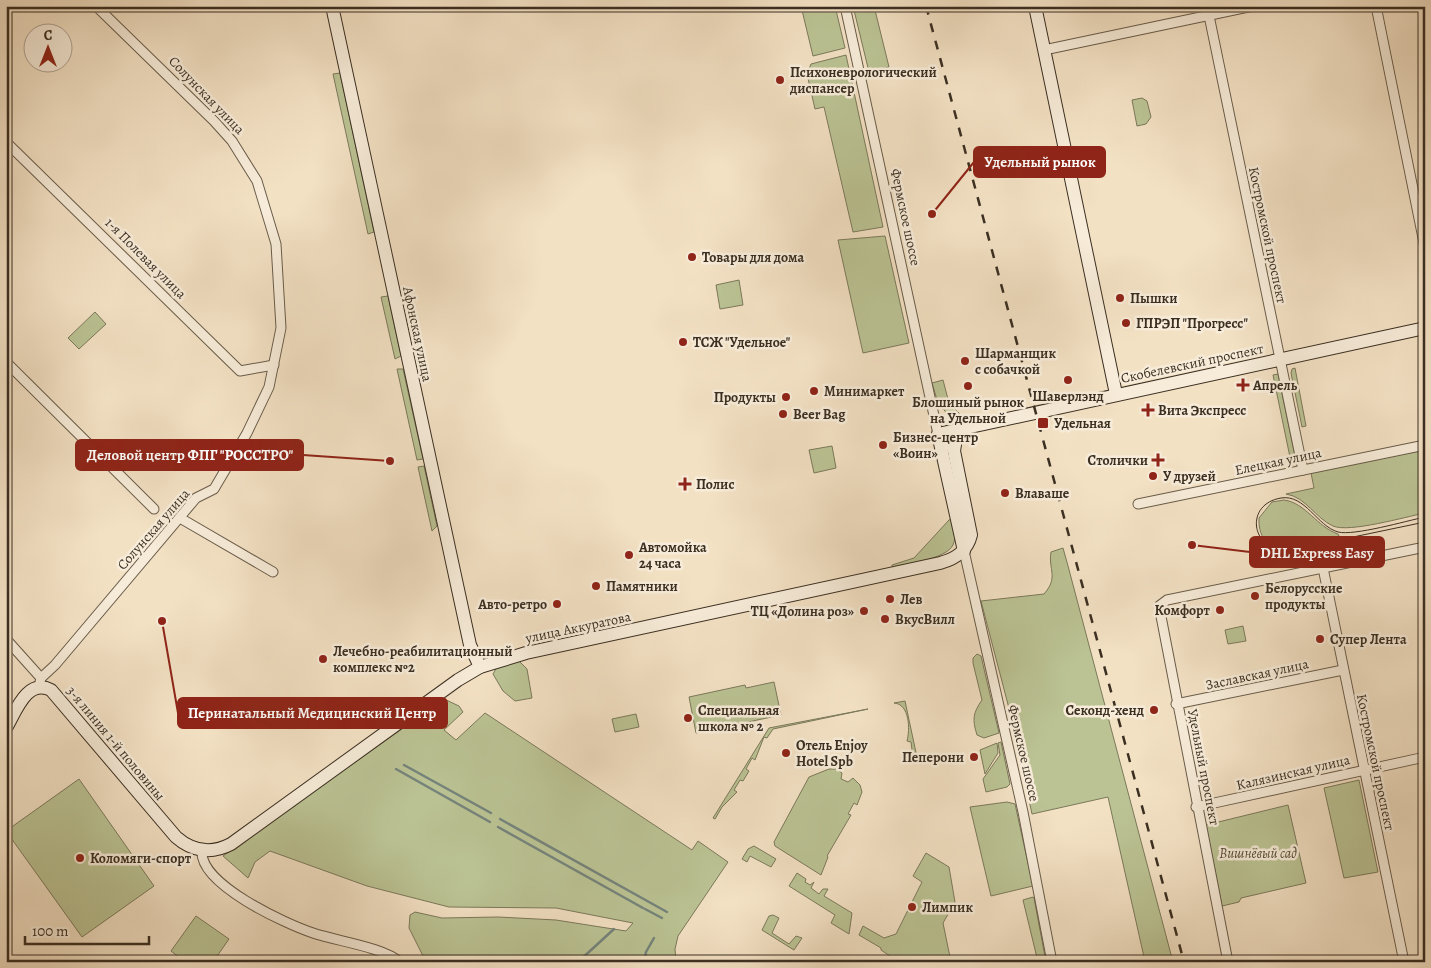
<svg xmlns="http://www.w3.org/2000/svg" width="1431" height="968" viewBox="0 0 1431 968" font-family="Alegreya,serif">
	<rect width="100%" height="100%" fill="#f3e1c4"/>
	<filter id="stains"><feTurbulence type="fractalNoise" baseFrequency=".004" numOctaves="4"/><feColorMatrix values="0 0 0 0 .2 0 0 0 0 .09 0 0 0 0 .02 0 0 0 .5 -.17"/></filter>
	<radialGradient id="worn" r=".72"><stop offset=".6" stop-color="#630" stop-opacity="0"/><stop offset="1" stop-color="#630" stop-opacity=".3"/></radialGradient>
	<g fill="#bbc394" stroke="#7b795b">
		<polygon points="801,6 835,6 845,48 813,56"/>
		<polygon points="853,6 874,6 889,67 869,72"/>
		<polygon points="846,55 883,227 853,232 824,107 815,109 807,74 811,64"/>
		<polygon points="340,73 374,232 368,234 333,74"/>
		<polygon points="1142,98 1147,101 1151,117 1146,124 1137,126 1132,100"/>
		<polygon points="885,236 909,343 863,353 838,240"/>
		<polygon points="739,280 743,305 720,309 716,285"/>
		<polygon points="388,296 401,356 395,359 381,297"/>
		<polygon points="95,312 106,324 79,349 68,338"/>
		<polygon points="1295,368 1306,426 1302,427 1291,373 1292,369"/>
		<polygon points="397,369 403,369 423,459 417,460"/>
		<polygon points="1278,374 1296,461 1291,462 1273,375"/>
		<polygon points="943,380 949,403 964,418 951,418 938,403 932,383"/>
		<polygon points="832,446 836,468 814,473 809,450"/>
		<path d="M 1425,449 L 1425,513 C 1405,517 1349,533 1333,526 C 1315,518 1306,497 1286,494 L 1314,488 L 1311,473 Z"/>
		<polygon points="424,466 437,526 432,531 418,467"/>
		<path d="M 1284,500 C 1306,503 1317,527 1338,534 L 1339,536 C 1312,542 1257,565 1259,518 L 1272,502 Z"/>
		<path d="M 954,517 C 955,526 957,536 953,545 C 946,559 907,564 892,568 L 892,565 L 914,558 L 949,520 Z"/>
		<path d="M 1063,548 L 1068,566 L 1173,962 L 1122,962 L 1144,957 L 1108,797 L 1032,814 L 1011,716 L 981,601 L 1044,594 C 1059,577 1048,570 1051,552 Z"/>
		<polygon points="1243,626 1246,641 1228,644 1225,630"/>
		<path d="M 977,654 L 981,656 L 999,733 L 984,738 L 977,735 C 972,719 973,713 982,700 L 973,663 L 973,658 Z"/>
		<polygon points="519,661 527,669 532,698 515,701 503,691 493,674 497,667"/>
		<polygon points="774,682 781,715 696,733 689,697 745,685 746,688"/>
		<polygon points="444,699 459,706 463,712 444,730 456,740 485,713 692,850 698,841 728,862 678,936 675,949 676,962 426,962 409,928 410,915 415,912 442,918 498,917 556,920 626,931 633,923 556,908 449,907 367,886 270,851 255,862 248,878 223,856"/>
		<path d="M 905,701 L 918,762 L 909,762 L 905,756 L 907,751 L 912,750 L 911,742 L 907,741 C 910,730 910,704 894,703 Z"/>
		<polygon points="868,709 773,729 767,738 764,737 755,760 752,758 746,769 749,771 743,781 740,780 734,790 737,792 722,807 715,819 713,818 769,728"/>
		<polygon points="636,714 639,727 615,732 612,719"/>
		<polygon points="1001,742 1010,784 1007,787 986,792 983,779 1000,755 998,743"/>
		<polygon points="997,743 998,753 985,774 980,750"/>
		<polygon points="829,769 836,769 842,773 841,779 848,782 853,778 860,785 862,792 857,805 854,803 848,814 851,815 827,856 828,857 821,875 775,846 774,842 809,777"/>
		<polygon points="79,779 154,886 82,937 6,831"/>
		<polygon points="1359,780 1378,872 1344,878 1324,788"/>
		<polygon points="1007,802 1015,804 1033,886 991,896 970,807"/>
		<polygon points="1288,805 1306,883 1241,898 1239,902 1222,906 1206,825"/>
		<polygon points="754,846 776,859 771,867 750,856 747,862 742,859 748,849"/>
		<polygon points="926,853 949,867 955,902 943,923 951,962 899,962 881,950 881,948 859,935 863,926 884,938 896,934 922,882 913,876"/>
		<polygon points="797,873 806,879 805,882 810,885 814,882 811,888 819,894 823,889 828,889 824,896 852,913 849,934 831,923 835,915 789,886"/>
		<polygon points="1033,897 1034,898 1046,962 1038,962 1023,900"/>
		<polygon points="773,915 779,918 772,933 789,944 796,936 802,938 794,950 762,930 769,916"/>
		<polygon points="196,916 229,939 213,962 185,962 171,951"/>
	</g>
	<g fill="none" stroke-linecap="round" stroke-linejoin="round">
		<g stroke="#75847c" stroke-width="2.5">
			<polyline points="404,765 491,813"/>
			<polyline points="396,769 490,822"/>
			<polyline points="500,819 667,912"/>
			<polyline points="498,827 643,908"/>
			<polyline points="645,909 662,918"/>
			<polyline points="578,962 614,929"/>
			<polyline points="644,962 646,952 654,938"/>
		</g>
		<g stroke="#695c4a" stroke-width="11">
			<g id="street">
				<polyline points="845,6 938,434 954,451"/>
				<polyline points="1207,6 1303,470"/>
				<polyline points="1376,6 1425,248"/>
				<polyline points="1044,50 1253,6"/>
				<polyline points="6,142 240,371 274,365"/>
				<polyline points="6,362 154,509"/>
				<polyline points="1138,504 1425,445"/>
				<polyline points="180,518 273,572"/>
				<polyline points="964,551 1023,812 1052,962"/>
				<polyline points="1323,568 1404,962"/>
				<polyline points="6,639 41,678 40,682"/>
				<polyline points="41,678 55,665 196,498 214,489 247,433 269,387 281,328 276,244 257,181 232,141 214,121 96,6"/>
				<polyline points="1176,704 1343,670"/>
				<polyline points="1196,807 1425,757"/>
				<path d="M 202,850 C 198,884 286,924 313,933 C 336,941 383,947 400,962"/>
				<polyline points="1228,962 1159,606 1167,600 1425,547"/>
			</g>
		</g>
		<g stroke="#3b2f22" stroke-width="14">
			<g id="secondary">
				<polyline points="332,6 470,645 480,667"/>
				<polyline points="1035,6 1116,394"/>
				<polyline points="964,551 938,434 1425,328"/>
				<path d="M 6,728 C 16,711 27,678 51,690 L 176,837 C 193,852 212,854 231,844 L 458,680 L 480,667 L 526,653 L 940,563 C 955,559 967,552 971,535 L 954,451 L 956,438 L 965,428"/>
			</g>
		</g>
		<use href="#street" stroke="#f7ecd9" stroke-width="9"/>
		<use href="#secondary" stroke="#f7ecd9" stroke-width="12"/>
		<path stroke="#3b2f22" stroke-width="1" d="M 1425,517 C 1406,521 1354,536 1338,532 C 1317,526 1305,494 1281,498 C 1245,504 1250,549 1286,551 L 1425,522"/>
		<polyline stroke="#3b2f22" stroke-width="2.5" stroke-dasharray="9 9" stroke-linecap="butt" points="926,6 1184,962"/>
	</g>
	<g fill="#8f2418" stroke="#f7ecd9" stroke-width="2">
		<circle cx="780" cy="80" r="5"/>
		<circle cx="692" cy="257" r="5"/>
		<circle cx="1120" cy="298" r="5"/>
		<circle cx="1126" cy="323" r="5"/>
		<circle cx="683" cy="342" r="5"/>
		<circle cx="965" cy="361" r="5"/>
		<circle cx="1068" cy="380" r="5"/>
		<path d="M1240.5 377.5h5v5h5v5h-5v5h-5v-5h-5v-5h5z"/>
		<circle cx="968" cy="386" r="5"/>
		<circle cx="814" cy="391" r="5"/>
		<circle cx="786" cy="397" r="5"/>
		<path d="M1145.5 402.5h5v5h5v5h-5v5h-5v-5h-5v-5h5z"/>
		<circle cx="783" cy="414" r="5"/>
		<rect x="1037" y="417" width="12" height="12" rx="2.5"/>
		<circle cx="883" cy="445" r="5"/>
		<path d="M1155.5 452.5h5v5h5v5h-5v5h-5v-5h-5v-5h5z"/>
		<circle cx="1153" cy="476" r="5"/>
		<path d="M682.5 476.5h5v5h5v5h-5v5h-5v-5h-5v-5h5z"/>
		<circle cx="1005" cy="493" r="5"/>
		<circle cx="629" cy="555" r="5"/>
		<circle cx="596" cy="586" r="5"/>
		<circle cx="1255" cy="596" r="5"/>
		<circle cx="890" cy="599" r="5"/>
		<circle cx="557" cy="604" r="5"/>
		<circle cx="1220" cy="610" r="5"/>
		<circle cx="864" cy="611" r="5"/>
		<circle cx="885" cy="619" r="5"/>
		<circle cx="1320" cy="639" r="5"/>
		<circle cx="323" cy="659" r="5"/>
		<circle cx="1154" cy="710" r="5"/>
		<circle cx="688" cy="718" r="5"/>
		<circle cx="786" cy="753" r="5"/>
		<circle cx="974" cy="757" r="5"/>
		<circle cx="80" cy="858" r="5"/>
		<circle cx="912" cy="907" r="5"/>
	</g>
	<g text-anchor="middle" stroke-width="5" stroke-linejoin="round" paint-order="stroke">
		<g font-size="14" font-weight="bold" fill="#3b2f22" stroke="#f7ecd9" text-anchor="start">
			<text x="790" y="77">Психоневрологический<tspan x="790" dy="16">диспансер</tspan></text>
			<text x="702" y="262">Товары для дома</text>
			<text x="1130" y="303">Пышки</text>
			<text x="1136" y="328">ГПРЭП "Прогресс"</text>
			<text x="693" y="347">ТСЖ "Удельное"</text>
			<text x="975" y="358">Шарманщик<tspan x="975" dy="16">с собачкой</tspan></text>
			<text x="1253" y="390">Апрель</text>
			<text x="824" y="396">Минимаркет</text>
			<text x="1068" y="401" text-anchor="middle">Шаверлэнд</text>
			<text x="776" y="402" text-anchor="end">Продукты</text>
			<text x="968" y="407" text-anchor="middle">Блошиный рынок<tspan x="968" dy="16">на Удельной</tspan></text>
			<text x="1158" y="415">Вита Экспресс</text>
			<text x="793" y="419">Beer Bag</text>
			<text x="1054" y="428">Удельная</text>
			<text x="893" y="442">Бизнес-центр<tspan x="893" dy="16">«Воин»</tspan></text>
			<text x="1148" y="465" text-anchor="end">Столички</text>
			<text x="1163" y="481">У друзей</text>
			<text x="696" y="489">Полис</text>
			<text x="1015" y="498">Влаваше</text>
			<text x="639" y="552">Автомойка<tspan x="639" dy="16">24 часа</tspan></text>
			<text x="606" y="591">Памятники</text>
			<text x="1265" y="593">Белорусские<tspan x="1265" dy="16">продукты</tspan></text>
			<text x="900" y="604">Лев</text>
			<text x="547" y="609" text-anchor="end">Авто-ретро</text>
			<text x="1210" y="615" text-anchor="end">Комфорт</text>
			<text x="854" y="616" text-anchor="end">ТЦ «Долина роз»</text>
			<text x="895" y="624">ВкусВилл</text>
			<text x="1330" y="644">Супер Лента</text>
			<text x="333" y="656">Лечебно-реабилитационный<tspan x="333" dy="16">комплекс №2</tspan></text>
			<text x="698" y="715">Специальная<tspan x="698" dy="16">школа № 2</tspan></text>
			<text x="1144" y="715" text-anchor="end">Секонд-хенд</text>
			<text x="796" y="750">Отель Enjoy<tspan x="796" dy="16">Hotel Spb</tspan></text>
			<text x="964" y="762" text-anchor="end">Пеперони</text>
			<text x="90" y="863">Коломяги-спорт</text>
			<text x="922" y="912">Лимпик</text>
		</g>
		<g font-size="14" fill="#3b2f22" stroke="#f7ecd9">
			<text transform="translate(207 95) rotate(46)" y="5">Солунская улица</text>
			<text transform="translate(906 217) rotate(78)" y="5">Фермское шоссе</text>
			<text transform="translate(1268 235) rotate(78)" y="5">Костромской проспект</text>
			<text transform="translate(146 258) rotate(45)" y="5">1-я Полевая улица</text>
			<text transform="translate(418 334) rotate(78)" y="5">Афонская улица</text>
			<text transform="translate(1192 363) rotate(-12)" y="5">Скобелевский проспект</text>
			<text transform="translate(1278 461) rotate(-12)" y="5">Елецкая улица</text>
			<text transform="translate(153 529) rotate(-49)" y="5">Солунская улица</text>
			<text transform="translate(578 627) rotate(-12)" y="5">улица Аккуратова</text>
			<text transform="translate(1257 674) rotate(-12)" y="5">Заславская улица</text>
			<text transform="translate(116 743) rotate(50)" y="5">3-я линия 1-й половины</text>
			<text transform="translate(1024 753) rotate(77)" y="5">Фермское шоссе</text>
			<text transform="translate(1376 762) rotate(78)" y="5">Костромской проспект</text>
			<text transform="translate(1204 767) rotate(79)" y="5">Удельный проспект</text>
			<text transform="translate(1293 772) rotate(-13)" y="5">Калязинская улица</text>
		</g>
		<g font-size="14" font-style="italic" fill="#554d39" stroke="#f7ecd9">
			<text x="1258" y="858">Вишнёвый сад</text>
		</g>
	</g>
	<path fill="none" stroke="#8f2418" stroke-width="2" d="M932 214L974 162M390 461L303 455M1192 545L1250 552M162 621L178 713"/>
	<g fill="#8f2418" stroke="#f7ecd9" stroke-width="2">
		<circle cx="932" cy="214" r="5"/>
		<circle cx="390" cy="461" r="5"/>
		<circle cx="1192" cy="545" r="5"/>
		<circle cx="162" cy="621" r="5"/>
	</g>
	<g fill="#8f2418" stroke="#8f2418" stroke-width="2">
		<rect x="974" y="147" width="131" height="30" rx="5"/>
		<rect x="76" y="440" width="227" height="30" rx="5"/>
		<rect x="1250" y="537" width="134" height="30" rx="5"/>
		<rect x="178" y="698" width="269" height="30" rx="5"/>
	</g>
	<g font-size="15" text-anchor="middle" font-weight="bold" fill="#fff">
		<text x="1040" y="167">Удельный рынок</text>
		<text x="190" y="460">Деловой центр ФПГ "РОССТРО"</text>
		<text x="1317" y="558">DHL Express Easy</text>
		<text x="312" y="718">Перинатальный Медицинский Центр</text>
	</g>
	<rect width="1431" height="968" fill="none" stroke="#f3e1c4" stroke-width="25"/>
	<rect x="8" y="8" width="1416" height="953" fill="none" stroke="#3b2f22" stroke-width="2.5"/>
	<rect x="12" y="12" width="1406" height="943" fill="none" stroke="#3b2f22"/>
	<g transform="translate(48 48)"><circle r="24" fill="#f7ecd9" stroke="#aca090"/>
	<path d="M0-4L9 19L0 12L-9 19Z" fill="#8f2418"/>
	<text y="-8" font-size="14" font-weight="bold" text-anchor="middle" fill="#3b2f22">С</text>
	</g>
	<path d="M25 936v8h124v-8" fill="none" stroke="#3b2f22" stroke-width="2.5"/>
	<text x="32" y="936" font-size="15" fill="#3b2f22" stroke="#f7ecd9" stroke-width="4" paint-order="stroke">100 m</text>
	<rect width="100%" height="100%" filter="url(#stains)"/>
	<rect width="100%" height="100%" fill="url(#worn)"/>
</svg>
